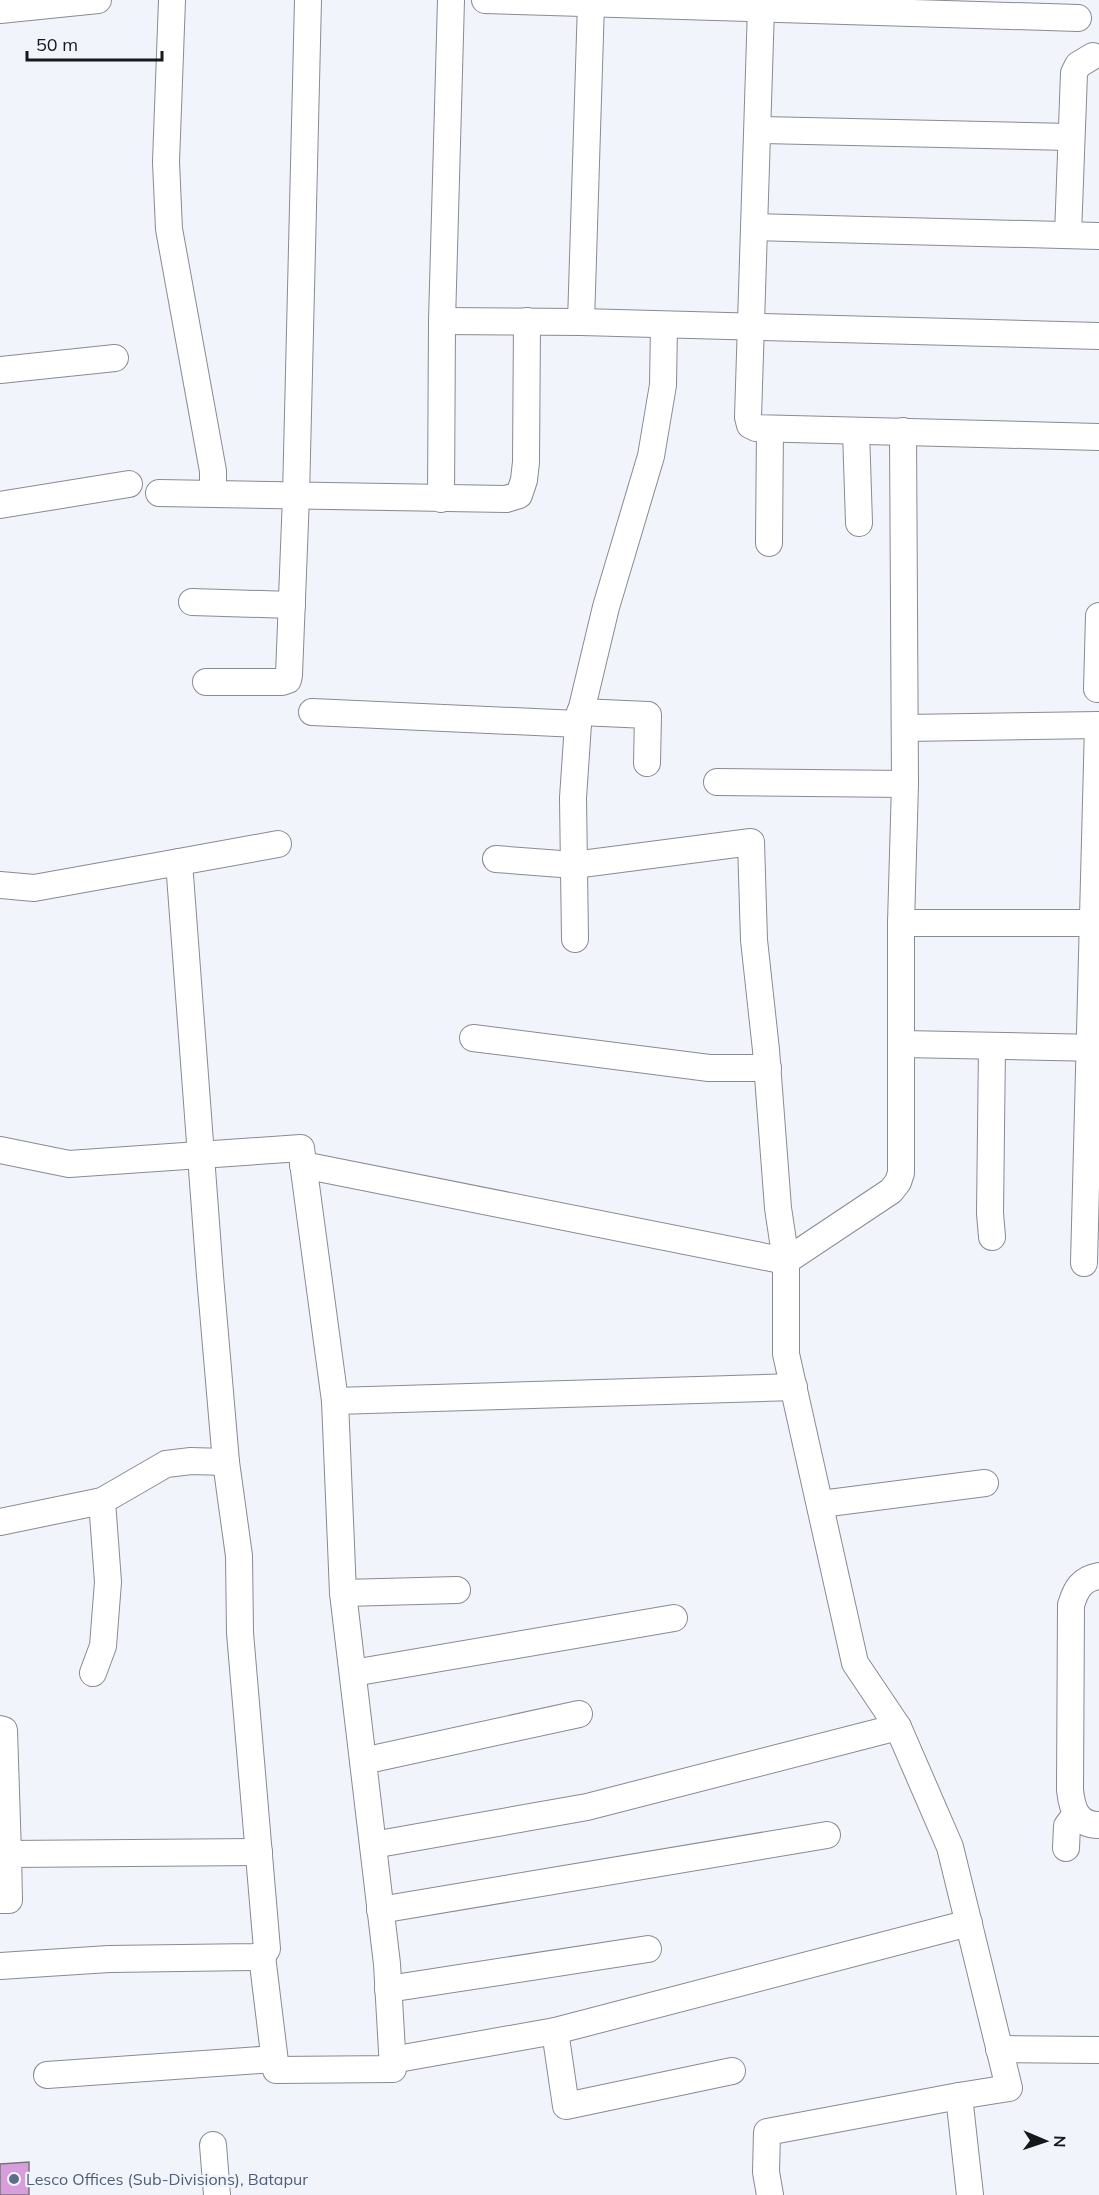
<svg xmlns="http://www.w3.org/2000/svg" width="1099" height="2195" viewBox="0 0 1099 2195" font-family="Mulish,sans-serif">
	<rect width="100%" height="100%" fill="#f1f4fb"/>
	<polygon fill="#d89edc" stroke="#797479" stroke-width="1.5" points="29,2162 29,2195 0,2195 0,2164"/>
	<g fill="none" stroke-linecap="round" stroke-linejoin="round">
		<g stroke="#888b91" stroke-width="28">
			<g id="minor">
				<polyline points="172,0 166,162 169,229 213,471 213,493"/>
				<polyline points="485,0 1078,18"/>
				<polyline points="761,8 748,417 750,425 756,428 1099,437"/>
				<polyline points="0,10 98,0"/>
				<polyline points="758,130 1070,137"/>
				<polyline points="755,227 1099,236"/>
				<polyline points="1068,235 1074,73 1078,65 1093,56"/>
				<polyline points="442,321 581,322 1099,336"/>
				<polyline points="581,322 591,3"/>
				<polyline points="0,370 115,358"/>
				<polyline points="856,431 859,523"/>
				<polyline points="159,493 506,499 519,495 524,480 526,462 527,321"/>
				<polyline points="441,499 442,321 451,0"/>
				<polyline points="0,505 129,484"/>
				<polyline points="769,543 770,429"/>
				<polyline points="192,602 292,605"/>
				<polyline points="206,682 282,682 288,680 289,675 296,496 308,0"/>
				<polyline points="1097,689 1099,616"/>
				<polyline points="312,712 578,724"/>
				<polyline points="580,712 648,715 647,763"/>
				<polyline points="905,728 1099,725"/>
				<polyline points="717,782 905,784"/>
				<polyline points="496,859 574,865 751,842 754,940 766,1050 778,1208 786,1261 786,1354 855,1663 898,1727 950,1847 1009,2088 959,2096 970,2195"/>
				<polyline points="179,862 278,844"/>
				<polyline points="0,885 34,888 179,862 210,1276 226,1462 239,1556 240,1633 267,1949 262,1956 254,1957 109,1959 0,1966"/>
				<polyline points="901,923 1092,923"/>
				<polyline points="575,939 573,798 578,724 606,607 651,456 663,385 664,325"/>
				<polyline points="473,1038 709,1068 768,1068"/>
				<polyline points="902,1044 1099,1048"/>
				<polyline points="0,1150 69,1164 301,1148 335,1401 343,1593 387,1964 393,2069 276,2070 262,1956"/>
				<polyline points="303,1165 786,1261 891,1191 898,1182 901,1173 901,923 905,784 903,431"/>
				<polyline points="992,1237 990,1213 992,1046"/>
				<polyline points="1084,1263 1098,725"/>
				<polyline points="335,1401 794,1387"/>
				<polyline points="821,1504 985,1483"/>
				<polyline points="0,1522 102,1501 166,1464 191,1461 226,1462"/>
				<path d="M 1099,1576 C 1081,1579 1076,1589 1071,1605 L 1070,1790 C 1072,1809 1077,1825 1099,1825"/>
				<polyline points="343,1593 457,1590"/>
				<polyline points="93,1673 103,1646 108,1582 102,1501"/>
				<polyline points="353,1673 674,1618"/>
				<polyline points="0,1729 4,1730 8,1854"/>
				<polyline points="363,1761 579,1714"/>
				<polyline points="373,1845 587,1807 898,1727"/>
				<polyline points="1066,1848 1067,1826 1076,1814"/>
				<polyline points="0,1900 9,1900 8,1854 259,1852"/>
				<polyline points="380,1910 827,1835"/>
				<polyline points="388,1989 648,1949"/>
				<polyline points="555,2031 566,2106 732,2071"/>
				<polyline points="999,2049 1099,2050"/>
				<polyline points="392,2060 555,2031 969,1923"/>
				<polyline points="47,2075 274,2059"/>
				<polyline points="213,2145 217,2195"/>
				<polyline points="770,2195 766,2172 767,2132 959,2096"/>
			</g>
		</g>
		<use href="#minor" stroke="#fff" stroke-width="26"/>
	</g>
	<circle fill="#5c6f8a" stroke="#f1f4fb" stroke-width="2" cx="14" cy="2179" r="6"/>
	<g text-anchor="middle" stroke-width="4.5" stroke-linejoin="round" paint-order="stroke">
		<g font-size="16" fill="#4e5e75" stroke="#f1f4fb" text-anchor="start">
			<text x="26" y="2185">Lesco Offices (Sub-Divisions), Batapur</text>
		</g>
	</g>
	<g transform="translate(1045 2141) rotate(92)" stroke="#f1f4fb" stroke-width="4.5" paint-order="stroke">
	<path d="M0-4.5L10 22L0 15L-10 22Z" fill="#17181a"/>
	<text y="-9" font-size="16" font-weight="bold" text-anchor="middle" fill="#17181a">N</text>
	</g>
	<path d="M27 51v9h135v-9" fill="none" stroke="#17181a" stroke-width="3"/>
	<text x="36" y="51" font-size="18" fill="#17181a" stroke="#f1f4fb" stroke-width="4.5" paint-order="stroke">50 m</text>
</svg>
